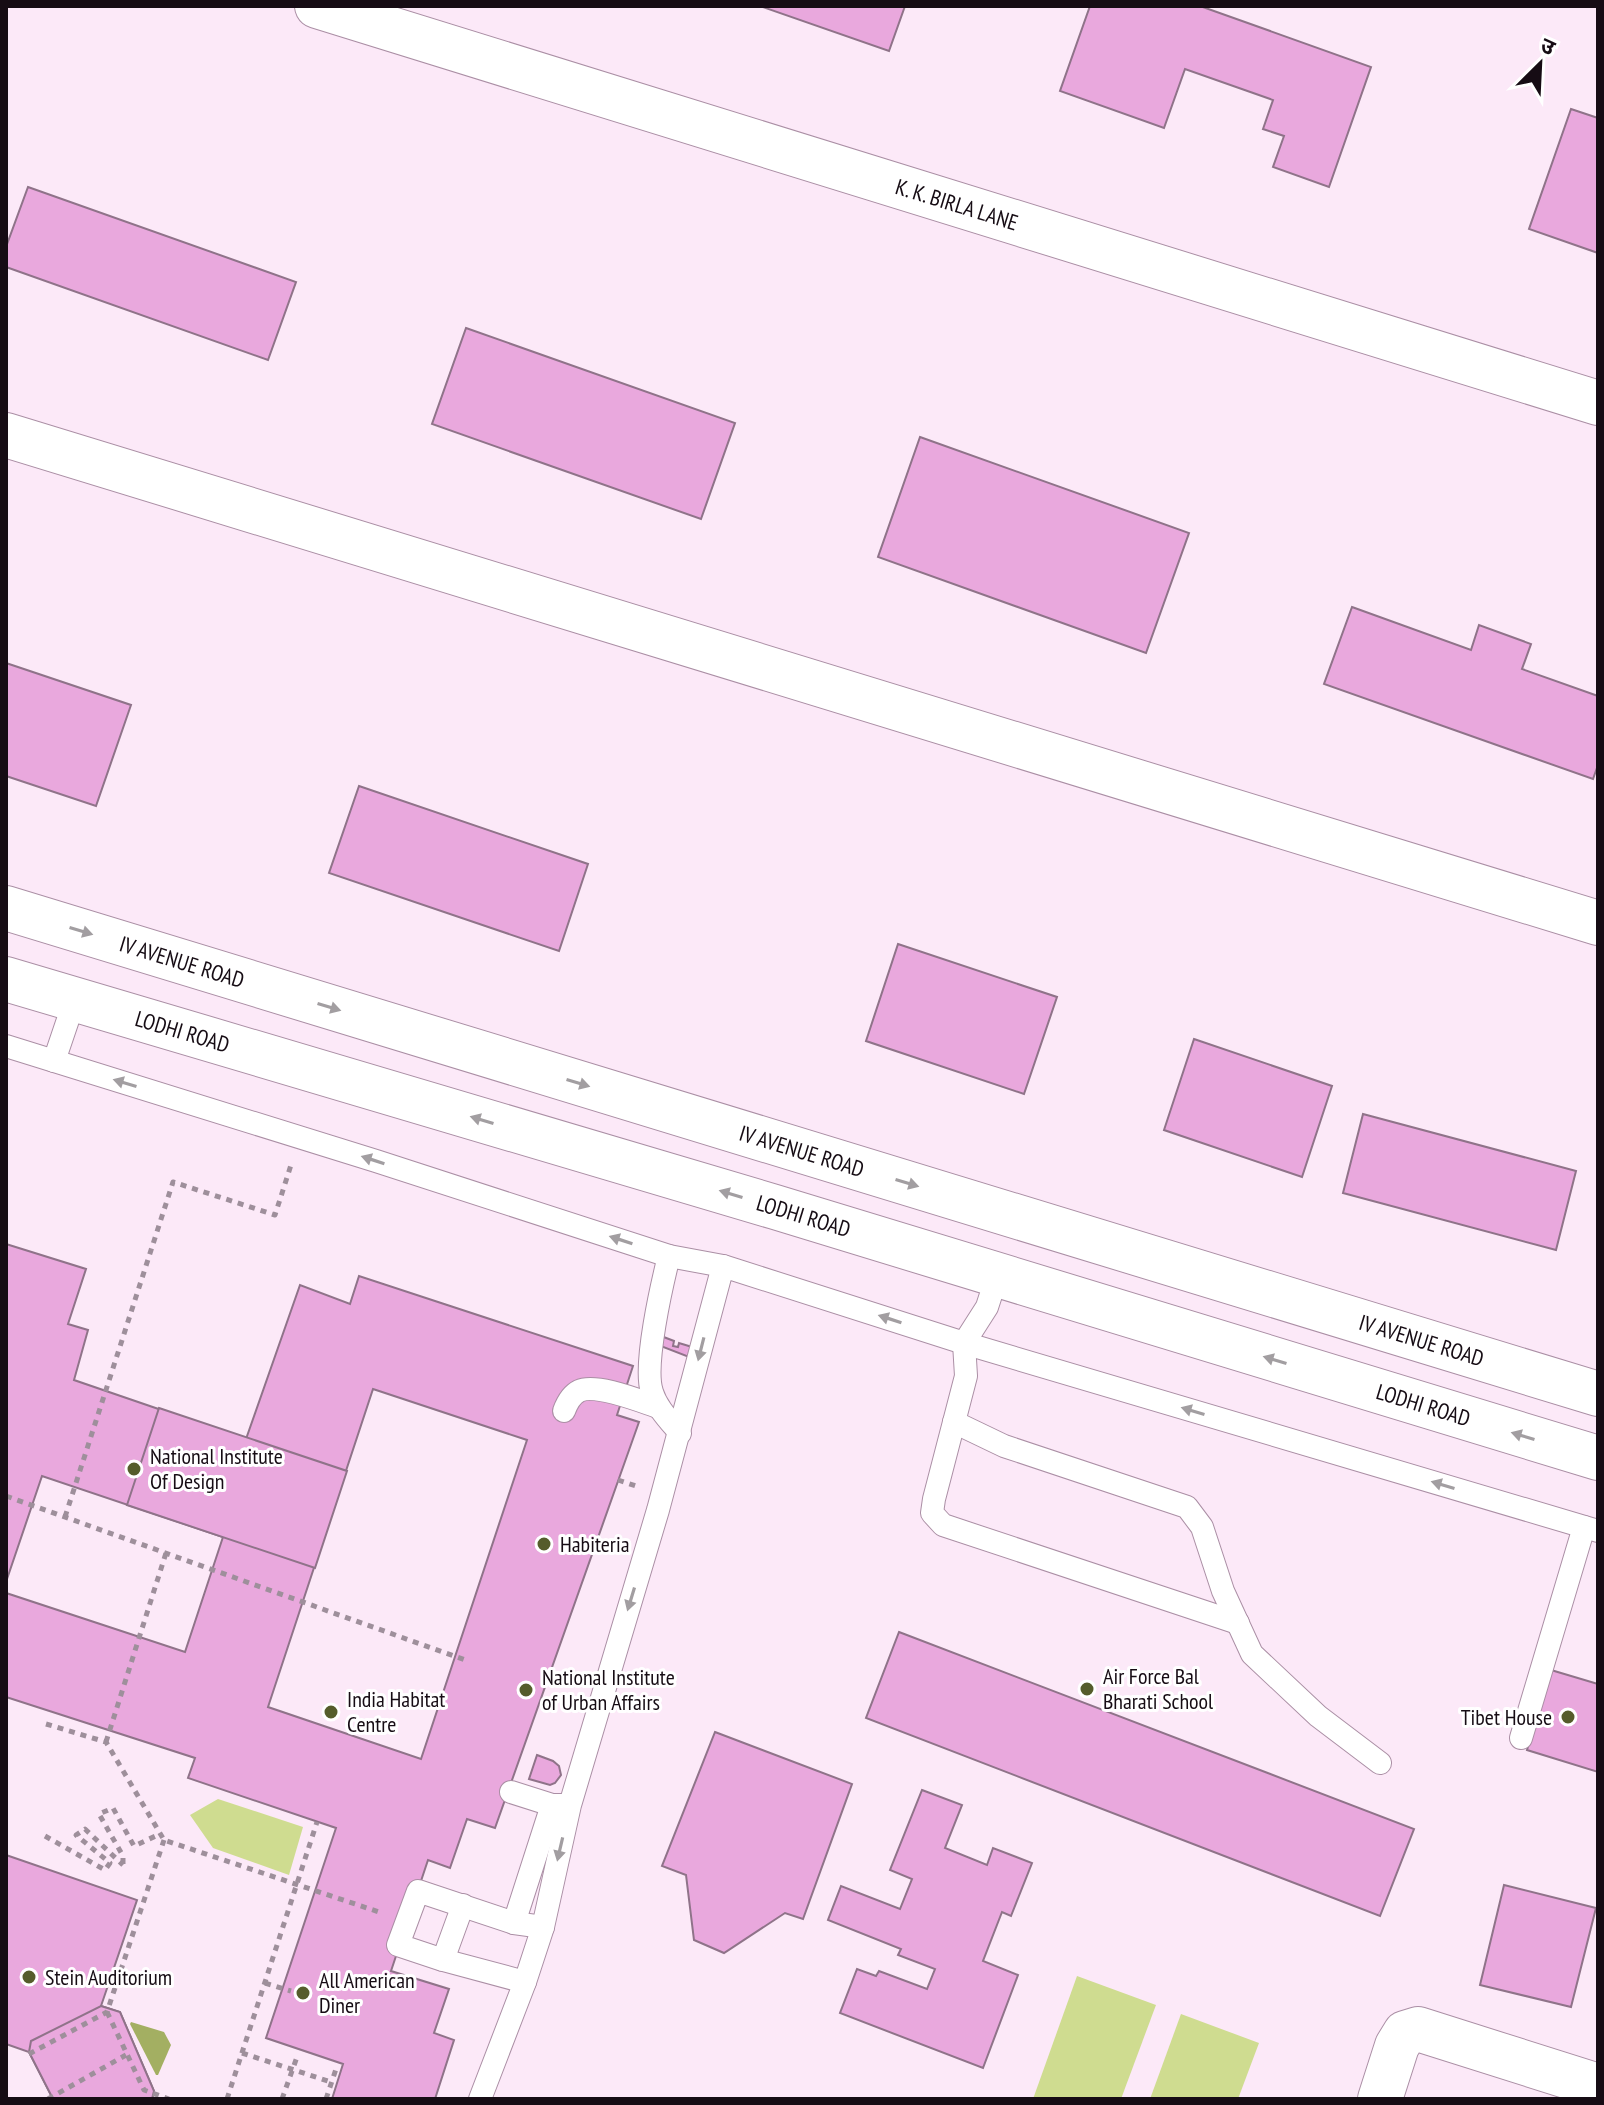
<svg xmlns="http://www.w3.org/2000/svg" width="1604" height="2105" viewBox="0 0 1604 2105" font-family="'PT Sans Narrow','Noto Sans Devanagari',sans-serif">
	<rect width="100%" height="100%" fill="#fce9f8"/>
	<g fill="#cfdc90">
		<polygon points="218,1799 303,1827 289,1875 213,1848 190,1815"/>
		<polygon points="1077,1976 1156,2005 1121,2099 1033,2099"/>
		<polygon points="1181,2014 1259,2043 1238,2099 1150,2099"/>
	</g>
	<polygon fill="#a3af62" points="131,2022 164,2032 171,2045 158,2075 156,2075 130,2024"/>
	<g fill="#e9a8dd" stroke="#8f7389" stroke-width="2" fill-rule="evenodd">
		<polygon points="760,6 905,6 889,51"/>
		<polygon points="1090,6 1200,6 1371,67 1329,187 1273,167 1284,136 1263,129 1273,100 1185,69 1164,128 1060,91"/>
		<polygon points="1571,109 1598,118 1598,253 1529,229"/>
		<polygon points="28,187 296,282 268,360 6,267 6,247"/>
		<polygon points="466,328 735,423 701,519 432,424"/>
		<polygon points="920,437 1189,533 1146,653 878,557"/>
		<polygon points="1352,607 1471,650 1479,625 1531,644 1522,669 1598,696 1598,765 1593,779 1324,684"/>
		<polygon points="6,663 131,705 96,806 6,776"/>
		<polygon points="359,786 588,864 559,951 329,873"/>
		<polygon points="898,944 1057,997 1024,1094 866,1041"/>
		<polygon points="1194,1039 1332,1086 1302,1177 1164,1130"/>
		<polygon points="1363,1114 1576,1171 1556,1250 1343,1193"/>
		<path d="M 6,1244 L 86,1269 L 68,1324 L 88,1330 L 74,1380 L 246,1439 L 300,1285 L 350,1304 L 359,1276 L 633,1366 L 617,1415 L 639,1422 L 495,1828 L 467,1819 L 450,1868 L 428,1860 L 391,1971 L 449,1989 L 434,2033 L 454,2040 L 435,2099 L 332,2099 L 343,2064 L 266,2038 L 336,1828 L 188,1778 L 195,1758 L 6,1697 L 6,1593 L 185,1652 L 223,1537 L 42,1476 L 6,1582 ZM 373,1389 L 527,1440 L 421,1759 L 268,1707 Z"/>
		<polygon points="661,1336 674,1341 673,1346 678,1347 679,1343 692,1347 689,1357 658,1345"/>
		<polygon points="159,1408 347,1471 315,1568 127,1505"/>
		<polygon points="899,1632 1414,1829 1380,1916 866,1718"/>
		<polygon points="1551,1670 1598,1684 1598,1772 1527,1750"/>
		<polygon points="715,1732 852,1784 803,1919 785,1913 724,1953 694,1940 686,1875 662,1866"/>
		<polygon points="537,1755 553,1761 559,1766 561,1775 555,1783 550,1785 529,1779"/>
		<polygon points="922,1790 962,1805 945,1848 987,1865 993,1848 1032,1863 1011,1916 1002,1912 983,1961 1018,1975 983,2068 840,2013 857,1969 876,1976 879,1971 927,1989 935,1969 898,1955 901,1949 828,1920 841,1886 900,1909 912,1879 890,1870"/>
		<polygon points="6,1855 137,1900 101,2006 120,2012 154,2091 152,2099 53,2099 29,2052 6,2044"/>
		<polygon points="1504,1885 1596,1908 1571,2007 1480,1985"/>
		<polygon points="101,2006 120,2012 154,2091 152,2099 53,2099 29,2052 31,2041"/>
	</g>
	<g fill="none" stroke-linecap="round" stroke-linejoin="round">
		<g stroke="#ab8fa5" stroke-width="24">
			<g id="service">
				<polyline points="6,1046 376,1161 669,1256 723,1266"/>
				<polyline points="54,1061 75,999"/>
				<path d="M 669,1256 C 662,1284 643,1366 652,1392 C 657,1408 669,1420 680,1433"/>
				<polyline points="997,1276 987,1307 964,1343 966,1376 934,1499 932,1513 943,1525 1238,1623"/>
				<path d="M 564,1411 C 567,1403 571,1395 579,1391 C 596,1383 640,1401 658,1407"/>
				<polyline points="954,1422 1004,1446 1187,1507 1202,1527 1223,1591 1252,1654 1318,1716 1380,1763"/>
				<polyline points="1521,1738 1584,1527"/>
				<polyline points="511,1792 552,1805 564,1805"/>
				<polyline points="514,1923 552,1805"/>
				<polyline points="443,1960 463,1905"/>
				<polyline points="525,1982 443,1960 398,1945 418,1891 514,1923 543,1927"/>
				<polyline points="480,2099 525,1982 543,1927 570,1805 658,1510 723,1266 964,1343 1598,1531"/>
			</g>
		</g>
		<g stroke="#ab8fa5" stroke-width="46">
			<g id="minor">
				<path id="s1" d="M 317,6 L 1598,403"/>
				<polyline points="6,435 1598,923"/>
				<polyline points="1380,2099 1397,2046 1405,2033 1418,2029 1598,2086"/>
			</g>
		</g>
		<g stroke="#ab8fa5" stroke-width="46">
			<g id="secondary">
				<path id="s2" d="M 6,908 L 1598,1394"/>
				<path id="s3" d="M 6,979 L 775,1207 L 1598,1458"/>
			</g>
		</g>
		<g stroke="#9e8f9b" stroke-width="5" stroke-dasharray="6 6" stroke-linecap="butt">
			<polyline points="618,1480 636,1486"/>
			<polyline points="6,1496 468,1661"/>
			<polyline points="65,1517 173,1182 275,1215 291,1165"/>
			<polyline points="46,1724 106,1742 164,1840 379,1912"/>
			<polyline points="106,1742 166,1553"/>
			<polyline points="45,1836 105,1870 110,1863 76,1835 85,1829 123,1865"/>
			<polyline points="123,1864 123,1856 99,1814 113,1808 134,1846 160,1834"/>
			<polyline points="265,1983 291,1991"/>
			<polyline points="107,2012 144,2090 169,2099"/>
			<polyline points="242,2053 331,2082"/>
			<polyline points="29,2054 107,2012 164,1840"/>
			<polyline points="48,2099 126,2055"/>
			<polyline points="227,2099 317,1822"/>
			<polyline points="282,2099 297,2057"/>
			<polyline points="326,2099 336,2069"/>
		</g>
		<use href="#service" stroke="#fff" stroke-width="22"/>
		<use href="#minor" stroke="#fff" stroke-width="44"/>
		<use href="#secondary" stroke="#fff" stroke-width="44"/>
	</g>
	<defs><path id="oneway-solid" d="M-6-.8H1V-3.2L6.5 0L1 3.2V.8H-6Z" transform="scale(2)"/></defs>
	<g fill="#a29ea1">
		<use href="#oneway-solid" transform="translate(81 931) rotate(17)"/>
		<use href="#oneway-solid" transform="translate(329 1007) rotate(17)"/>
		<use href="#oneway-solid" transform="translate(125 1083) rotate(-163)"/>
		<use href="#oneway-solid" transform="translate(578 1083) rotate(17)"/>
		<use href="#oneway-solid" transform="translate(482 1120) rotate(-163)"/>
		<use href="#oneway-solid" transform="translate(373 1160) rotate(-162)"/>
		<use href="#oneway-solid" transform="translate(907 1183) rotate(17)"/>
		<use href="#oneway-solid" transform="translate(731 1194) rotate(-163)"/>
		<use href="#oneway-solid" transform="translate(621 1240) rotate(-162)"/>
		<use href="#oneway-solid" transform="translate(890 1319) rotate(-162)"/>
		<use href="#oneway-solid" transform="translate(701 1349) rotate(104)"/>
		<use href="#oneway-solid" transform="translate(1275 1360) rotate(-163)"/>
		<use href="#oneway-solid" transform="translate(1193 1411) rotate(-163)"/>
		<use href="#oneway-solid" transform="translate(1523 1436) rotate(-163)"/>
		<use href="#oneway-solid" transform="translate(1443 1485) rotate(-163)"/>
		<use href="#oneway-solid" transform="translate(631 1599) rotate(107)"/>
		<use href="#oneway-solid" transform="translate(560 1849) rotate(103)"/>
	</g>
	<g fill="#555c2b" stroke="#fff" stroke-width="3">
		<circle cx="134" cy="1469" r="8"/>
		<circle cx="544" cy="1544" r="8"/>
		<circle cx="1087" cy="1689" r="8"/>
		<circle cx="526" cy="1690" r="8"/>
		<circle cx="331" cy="1712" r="8"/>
		<circle cx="1568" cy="1717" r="8"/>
		<circle cx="29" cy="1977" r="8"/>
		<circle cx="303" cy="1993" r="8"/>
	</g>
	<g text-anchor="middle" stroke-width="6" stroke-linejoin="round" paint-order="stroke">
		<g font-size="22" fill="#160c14" stroke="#fff">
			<text dy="8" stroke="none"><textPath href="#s1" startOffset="670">K. K. BIRLA LANE</textPath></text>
			<text dy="8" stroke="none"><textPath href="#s2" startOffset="184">IV AVENUE ROAD</textPath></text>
			<text dy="8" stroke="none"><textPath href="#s3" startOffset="184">LODHI ROAD</textPath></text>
			<text dy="8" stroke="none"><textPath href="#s2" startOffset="832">IV AVENUE ROAD</textPath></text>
			<text dy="8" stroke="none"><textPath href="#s3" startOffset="832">LODHI ROAD</textPath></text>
			<text dy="8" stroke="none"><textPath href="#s2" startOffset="1480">IV AVENUE ROAD</textPath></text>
			<text dy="8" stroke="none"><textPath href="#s3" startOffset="1480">LODHI ROAD</textPath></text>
		</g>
		<g font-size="22" fill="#160c14" stroke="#fff" text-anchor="start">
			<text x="150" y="1464">National Institute<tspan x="150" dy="25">Of Design</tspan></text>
			<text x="560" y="1552">Habiteria</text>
			<text x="1103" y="1684">Air Force Bal<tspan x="1103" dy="25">Bharati School</tspan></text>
			<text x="542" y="1685">National Institute<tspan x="542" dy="25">of Urban Affairs</tspan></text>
			<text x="347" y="1707">India Habitat<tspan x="347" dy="25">Centre</tspan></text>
			<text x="1552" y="1725" text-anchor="end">Tibet House</text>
			<text x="45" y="1985">Stein Auditorium</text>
			<text x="319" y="1988">All American<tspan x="319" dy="25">Diner</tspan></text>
		</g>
	</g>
	<rect width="1604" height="2105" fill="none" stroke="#160c14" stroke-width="16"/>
	<g transform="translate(1540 64) rotate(24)" stroke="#ffffff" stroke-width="6" paint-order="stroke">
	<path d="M0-6L14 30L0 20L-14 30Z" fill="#160c14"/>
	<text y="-12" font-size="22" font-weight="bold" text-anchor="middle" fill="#160c14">उ</text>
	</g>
</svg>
